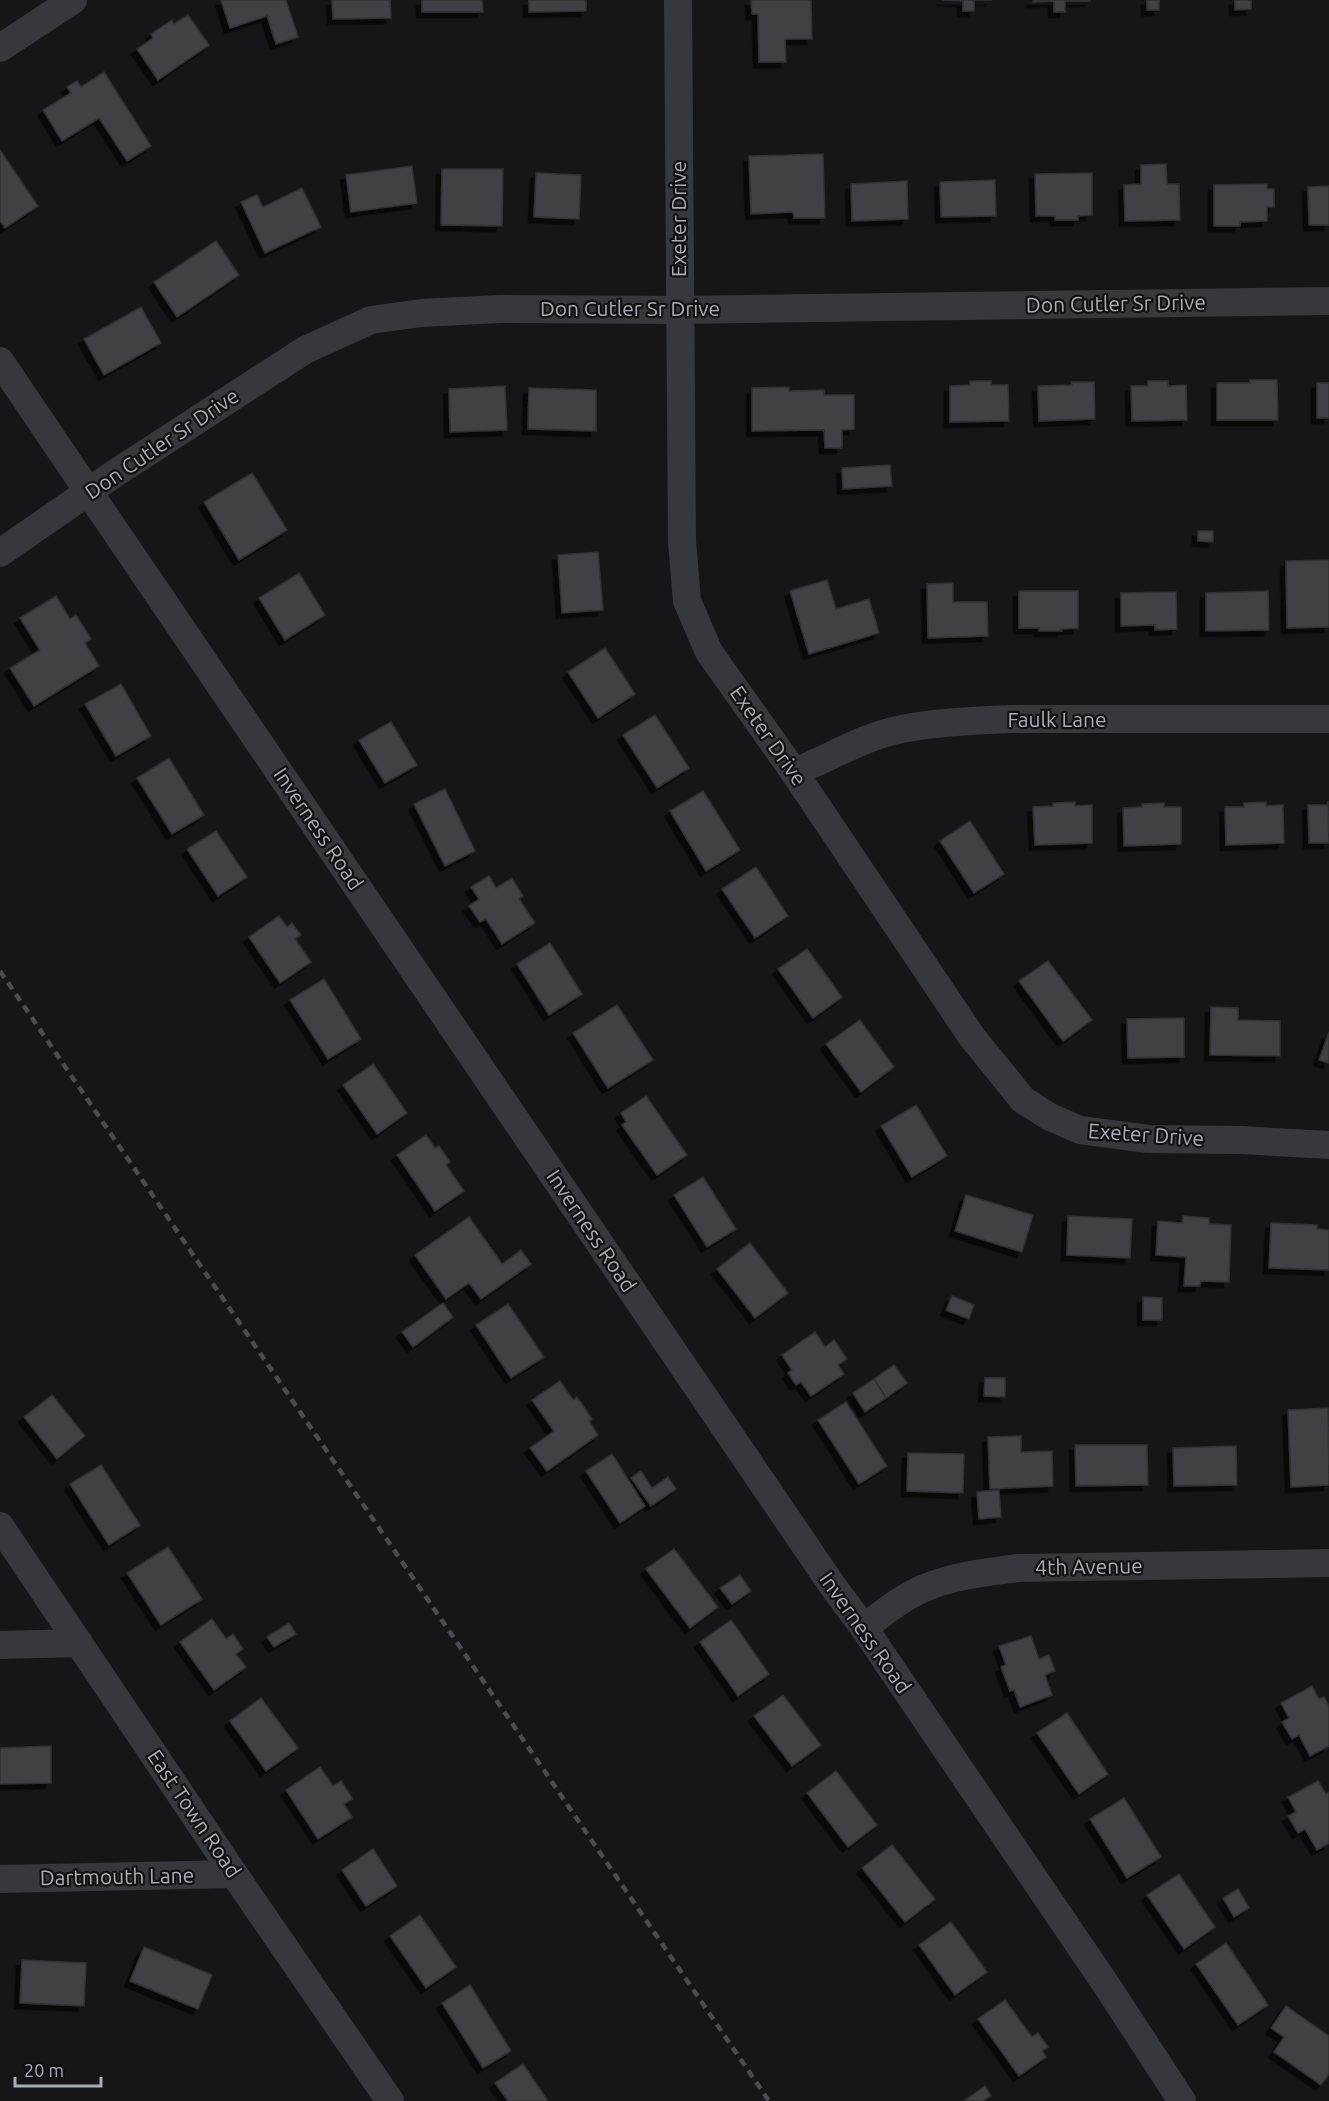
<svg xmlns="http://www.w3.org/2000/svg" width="1329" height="2101" viewBox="0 0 1329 2101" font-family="Ubuntu,sans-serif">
	<defs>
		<filter id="shadow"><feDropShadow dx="-5.5" dy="5.5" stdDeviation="0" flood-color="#0009"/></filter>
	</defs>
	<rect width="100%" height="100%" fill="#161618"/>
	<g fill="#404145" stroke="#303034" stroke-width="1.5" filter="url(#shadow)">
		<polygon points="221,0 286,0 298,37 276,44 267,16 230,28"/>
		<polygon points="332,0 390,0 391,18 333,19"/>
		<polygon points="422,0 482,0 483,12 422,12"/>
		<polygon points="529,0 586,0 586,11 529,12"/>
		<polygon points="751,0 811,0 812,39 785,39 786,62 759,62 758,14 752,14"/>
		<polygon points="942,0 992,0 974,0 974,11 963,11 963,1"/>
		<polygon points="1033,0 1090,0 1090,1 1065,1 1065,12 1054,12 1054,1 1033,2"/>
		<rect x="1147" y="0" width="12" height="10"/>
		<polygon points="1235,0 1251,0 1251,9 1235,10"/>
		<polygon points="188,15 209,45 158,80 137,49 153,38 151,34 172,20 174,24"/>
		<polygon points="104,72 151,146 127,161 99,118 62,141 43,110 71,93 67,87 77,81 81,87"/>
		<polygon points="0,150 38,206 5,228 0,221"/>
		<polygon points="823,154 825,218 794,218 793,212 751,214 749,156"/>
		<polygon points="1166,164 1167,184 1179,184 1180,220 1125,221 1124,185 1141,184 1141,165"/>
		<polygon points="412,166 417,203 351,212 346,175"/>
		<polygon points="442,169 503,169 502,226 441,225"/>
		<polygon points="536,173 581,175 579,219 534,217"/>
		<polygon points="1092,173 1092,215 1078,216 1078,220 1055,220 1055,216 1036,216 1035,174"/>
		<polygon points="995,180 996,216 941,217 940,182"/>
		<polygon points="907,181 908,219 852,221 851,184"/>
		<polygon points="1267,184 1267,189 1274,189 1274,207 1267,207 1267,221 1240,222 1240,226 1214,226 1214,185"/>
		<polygon points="1329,186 1329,225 1309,225 1308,187"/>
		<polygon points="302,188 321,227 265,253 241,202 257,195 263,207"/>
		<polygon points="216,241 239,275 177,317 154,282"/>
		<polygon points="141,307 161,343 104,375 84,339"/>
		<polygon points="1250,380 1277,380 1278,420 1217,420 1217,383 1250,383"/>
		<polygon points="970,381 991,381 991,385 1008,385 1009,421 950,422 950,386 970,385"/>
		<polygon points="1148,381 1168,381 1168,386 1186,385 1187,420 1132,421 1131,386 1148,386"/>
		<polygon points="1071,382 1094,382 1095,419 1039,421 1038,386 1072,385"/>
		<rect x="1317" y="383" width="12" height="35"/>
		<polygon points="505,386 507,430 450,432 449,389"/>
		<polygon points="789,387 789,391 824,390 824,395 854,395 854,429 842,430 842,448 825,448 824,430 752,431 752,388"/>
		<polygon points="529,388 596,390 596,431 528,429"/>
		<polygon points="890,465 892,486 843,489 842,468"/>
		<polygon points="252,473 287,530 239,560 204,502"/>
		<polygon points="1198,531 1213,531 1213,542 1198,541"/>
		<polygon points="598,552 603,610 562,613 558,555"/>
		<polygon points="1329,560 1329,627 1287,628 1286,561"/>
		<polygon points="299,573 325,615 285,640 259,598"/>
		<polygon points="827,580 836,609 869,599 879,633 809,654 790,591"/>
		<polygon points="953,583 953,602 987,602 988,636 928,638 927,584"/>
		<polygon points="1019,591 1078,591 1078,628 1061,629 1062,631 1039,631 1039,628 1019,628"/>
		<polygon points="1268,591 1269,630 1206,631 1206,593"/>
		<polygon points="1176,592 1177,629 1155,630 1155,625 1121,626 1121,593"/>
		<polygon points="56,596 70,619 76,615 91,639 85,643 99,666 34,706 10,668 40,650 20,618"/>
		<polygon points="605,648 635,694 598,718 568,672"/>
		<polygon points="121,684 151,736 116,756 85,704"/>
		<polygon points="655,715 689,768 657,788 623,735"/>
		<polygon points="391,722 417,765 385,783 359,740"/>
		<polygon points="169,758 204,815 172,834 137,778"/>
		<polygon points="445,789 475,851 445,866 414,804"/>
		<polygon points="703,791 740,850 706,871 670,811"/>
		<polygon points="1328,801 1329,843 1309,843 1308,805 1328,805"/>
		<polygon points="1075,802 1075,806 1092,805 1092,843 1035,845 1033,807 1053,806 1053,803"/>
		<polygon points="1266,802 1266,806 1283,805 1284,843 1226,845 1225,807 1244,807 1244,803"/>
		<polygon points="1164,803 1164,807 1181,807 1181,844 1124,846 1123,808 1142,807 1142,804"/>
		<polygon points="970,821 1004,874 974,893 940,841"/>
		<polygon points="216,831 247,877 218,896 187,849"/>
		<polygon points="756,867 788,916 755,938 722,889"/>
		<polygon points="489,876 496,888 512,878 523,896 519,899 535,923 502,944 486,919 480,922 469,906 479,899 471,887"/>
		<polygon points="279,916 287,927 292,923 301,935 295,939 311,962 280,983 249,937"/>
		<polygon points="550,943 582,994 549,1015 517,964"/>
		<polygon points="807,949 842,997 813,1018 778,969"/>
		<polygon points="1048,961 1092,1020 1063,1041 1019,981"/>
		<polygon points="324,979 361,1039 328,1059 290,1000"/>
		<polygon points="617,1005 653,1060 608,1088 573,1033"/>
		<polygon points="1211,1007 1238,1008 1238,1020 1280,1021 1280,1056 1210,1055"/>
		<polygon points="1184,1018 1184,1057 1128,1058 1127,1019"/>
		<polygon points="860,1020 894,1067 861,1092 826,1044"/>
		<polygon points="1329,1032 1329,1063 1319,1060"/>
		<polygon points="373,1064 407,1113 377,1134 343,1085"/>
		<polygon points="646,1096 687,1155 657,1175 622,1125 626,1122 621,1113"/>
		<polygon points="916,1105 947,1156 912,1177 881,1126"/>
		<polygon points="426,1135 435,1148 439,1146 450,1162 446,1165 464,1191 435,1211 397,1155"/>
		<polygon points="703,1177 736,1229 707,1247 674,1195"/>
		<polygon points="966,1195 1033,1215 1022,1252 955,1231"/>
		<polygon points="1068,1216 1132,1219 1130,1258 1067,1255"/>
		<polygon points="1183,1216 1209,1218 1209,1224 1231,1225 1229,1282 1201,1281 1200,1286 1184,1286 1186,1257 1156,1255 1158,1221 1182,1223"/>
		<polygon points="469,1217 502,1264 521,1250 531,1264 481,1299 469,1283 446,1299 415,1255"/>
		<polygon points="1271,1223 1317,1225 1317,1229 1329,1230 1329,1270 1269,1268"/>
		<polygon points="750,1243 788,1293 755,1318 717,1269"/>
		<polygon points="952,1296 974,1305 969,1319 946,1310"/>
		<polygon points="1143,1297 1162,1298 1162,1320 1143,1320"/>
		<polygon points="443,1303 453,1317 413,1347 402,1332"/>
		<polygon points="508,1304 544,1357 511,1378 476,1325"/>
		<polygon points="815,1332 825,1347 834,1340 847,1359 838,1365 844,1374 811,1396 801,1382 796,1385 788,1373 792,1370 782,1355"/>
		<polygon points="894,1365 907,1383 886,1398 874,1379"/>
		<polygon points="985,1378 1005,1378 1005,1397 984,1396"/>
		<polygon points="874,1379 886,1398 865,1412 853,1393"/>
		<polygon points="560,1381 573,1400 577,1397 592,1419 589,1421 598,1435 547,1471 530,1448 554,1431 532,1400"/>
		<polygon points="52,1395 85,1436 57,1459 24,1417"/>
		<polygon points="846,1402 887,1466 859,1484 818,1420"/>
		<polygon points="1328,1408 1329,1485 1291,1487 1288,1410"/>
		<polygon points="1021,1436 1021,1452 1052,1451 1053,1486 990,1489 988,1437"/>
		<polygon points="1075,1445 1147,1445 1148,1485 1076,1486"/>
		<polygon points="1236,1446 1237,1485 1174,1486 1173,1448"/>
		<polygon points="908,1453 964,1454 963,1493 907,1491"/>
		<polygon points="612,1454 645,1506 620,1523 586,1471"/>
		<polygon points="101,1465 140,1525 109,1545 70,1484"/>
		<polygon points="641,1471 652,1488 668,1477 676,1489 651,1506 631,1478"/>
		<polygon points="999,1490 1001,1517 979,1519 977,1492"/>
		<polygon points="168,1547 202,1599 161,1625 127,1573"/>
		<polygon points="674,1549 718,1607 690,1628 646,1569"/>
		<polygon points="740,1575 751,1591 732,1604 720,1588"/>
		<polygon points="212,1619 226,1639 233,1634 243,1649 236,1654 246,1667 214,1690 180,1642"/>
		<polygon points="731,1620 769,1674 738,1696 700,1642"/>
		<polygon points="289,1623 296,1634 274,1647 267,1637"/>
		<polygon points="1031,1636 1039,1659 1049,1655 1055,1671 1045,1675 1052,1695 1020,1707 1014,1690 1010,1691 1001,1667 1006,1665 999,1646"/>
		<polygon points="1312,1686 1319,1699 1324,1697 1329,1706 1329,1746 1310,1756 1299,1735 1292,1739 1282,1722 1289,1718 1281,1703"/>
		<polygon points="783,1695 821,1745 792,1766 754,1716"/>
		<polygon points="261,1698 298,1748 266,1771 230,1721"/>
		<polygon points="1067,1713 1108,1774 1079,1794 1037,1733"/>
		<polygon points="51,1746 51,1783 0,1784 0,1748"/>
		<polygon points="320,1767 333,1786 341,1781 353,1799 344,1804 352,1817 318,1839 286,1790"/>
		<polygon points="836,1771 877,1825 848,1847 807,1793"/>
		<polygon points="1318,1781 1326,1794 1329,1792 1329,1843 1317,1850 1305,1829 1298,1833 1288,1816 1296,1812 1288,1797"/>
		<polygon points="1124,1798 1161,1857 1127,1878 1090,1819"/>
		<polygon points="892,1845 935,1899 905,1922 862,1868"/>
		<polygon points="373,1849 397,1886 366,1906 342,1870"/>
		<polygon points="1179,1874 1215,1927 1184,1949 1147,1895"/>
		<polygon points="1238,1889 1249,1908 1234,1917 1223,1898"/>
		<polygon points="420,1915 456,1967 426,1988 390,1936"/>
		<polygon points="951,1922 987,1972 955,1995 919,1945"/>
		<polygon points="1226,1943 1268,2005 1238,2025 1196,1964"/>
		<polygon points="144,1947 212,1975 198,2009 130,1981"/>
		<polygon points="22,1960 86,1963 84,2006 20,2003"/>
		<polygon points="470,1985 511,2051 483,2068 442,2003"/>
		<polygon points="1005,2000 1032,2037 1038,2033 1048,2047 1042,2051 1046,2057 1019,2076 978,2019"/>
		<polygon points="1286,2006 1329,2036 1329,2074 1321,2085 1274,2052 1284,2037 1271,2028"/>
		<polygon points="523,2064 548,2101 508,2101 495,2083"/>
		<polygon points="985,2086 991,2096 983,2101 964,2101"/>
	</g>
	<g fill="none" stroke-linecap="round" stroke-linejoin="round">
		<g stroke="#37383d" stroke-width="28">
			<polyline points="678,0 682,541 687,601 709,652 794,772 972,1037 1023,1100 1050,1117 1080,1130 1148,1139 1241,1140 1329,1145"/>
			<polyline points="0,48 73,0"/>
			<path d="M 0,361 C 276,770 555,1177 832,1585 L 864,1628 L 1107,1986 L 1182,2101"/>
			<polyline points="0,553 117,472 305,350 371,320 421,313 500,309 679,310 1329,301"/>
			<path d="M 794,772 C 830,758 864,736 902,729 C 937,722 973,721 1009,719 L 1329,719"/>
			<polyline points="0,1526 234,1874 390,2101"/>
			<path d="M 864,1628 C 882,1614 900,1599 922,1589 C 952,1576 986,1572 1018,1568 L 1329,1563"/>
			<polyline points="0,1645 79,1643"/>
			<polyline points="0,1879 234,1874"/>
		</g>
		<polyline stroke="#4a4c52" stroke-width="4.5" stroke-dasharray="8 6" stroke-linecap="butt" points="0,971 769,2101"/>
	</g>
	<g text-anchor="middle" stroke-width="4.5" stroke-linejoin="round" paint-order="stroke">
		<g font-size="21" fill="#a8adb8" stroke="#111113">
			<text transform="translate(679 219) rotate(-90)" y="7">Exeter Drive</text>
			<text transform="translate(1116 304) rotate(-1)" y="7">Don Cutler Sr Drive</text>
			<text x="630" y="316">Don Cutler Sr Drive</text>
			<text transform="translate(162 444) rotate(-34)" y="7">Don Cutler Sr Drive</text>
			<text x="1057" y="727">Faulk Lane</text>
			<text transform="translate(768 736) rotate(55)" y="7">Exeter Drive</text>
			<text transform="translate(318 829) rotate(56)" y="7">Inverness Road</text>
			<text transform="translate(1146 1135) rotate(4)" y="7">Exeter Drive</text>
			<text transform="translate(591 1231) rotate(56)" y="7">Inverness Road</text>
			<text transform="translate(1089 1567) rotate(-1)" y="7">4th Avenue</text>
			<text transform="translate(865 1633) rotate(55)" y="7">Inverness Road</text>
			<text transform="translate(194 1814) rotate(56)" y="7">East Town Road</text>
			<text transform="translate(117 1877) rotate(-1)" y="7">Dartmouth Lane</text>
		</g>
	</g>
	<path d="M15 2077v9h86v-9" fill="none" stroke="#a8adb8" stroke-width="3"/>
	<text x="24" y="2077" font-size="18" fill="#a8adb8" stroke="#111113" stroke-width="4.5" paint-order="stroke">20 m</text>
</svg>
